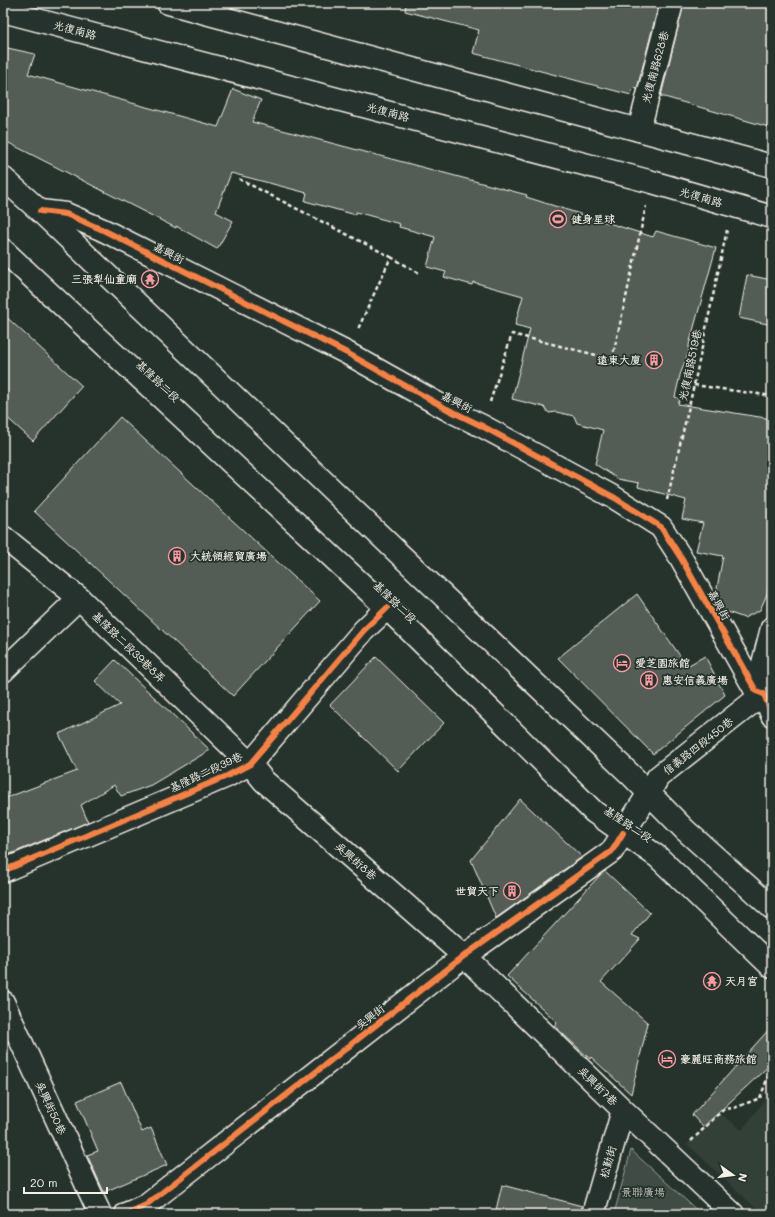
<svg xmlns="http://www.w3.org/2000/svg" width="775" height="1217" viewBox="0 0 775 1217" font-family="Mali,'LXGW WenKai TC',sans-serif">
	<rect width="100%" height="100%" fill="#26332d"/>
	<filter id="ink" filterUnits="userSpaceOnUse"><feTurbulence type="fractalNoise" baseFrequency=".025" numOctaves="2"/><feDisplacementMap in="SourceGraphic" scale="8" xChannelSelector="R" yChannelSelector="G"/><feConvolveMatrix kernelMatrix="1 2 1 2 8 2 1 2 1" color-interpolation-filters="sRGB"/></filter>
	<g filter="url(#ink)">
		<polygon fill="#333f39" points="772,1090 772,1214 762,1214 687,1144 721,1114 742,1130"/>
		<polygon fill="#414b45" stroke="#9a9e96" points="631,1150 701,1214 614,1214"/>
		<g fill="#525c55" stroke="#f4f1e8">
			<polygon points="406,3 659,3 637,89 633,88 631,95 473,53 479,30 405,11"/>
			<polygon points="684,3 772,3 772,128 661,96"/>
			<polygon points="3,47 35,54 28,74 218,127 233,89 261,100 252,122 527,195 526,197 653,237 656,231 716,248 689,345 689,351 680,375 675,397 680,399 678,404 772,419 772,570 767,594 760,610 744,618 725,611 722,605 717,588 723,556 696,551 703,523 682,519 686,500 638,487 639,483 618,479 595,464 603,430 577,423 574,416 556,412 549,413 544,407 512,399 530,329 515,325 523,296 473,282 472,285 444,277 446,272 427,267 435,237 399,227 400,224 356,212 356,215 305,201 307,193 231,173 216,212 233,221 217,249 176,226 176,228 3,140"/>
			<polygon points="747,275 772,280 772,325 739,318"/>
			<polygon points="3,314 82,386 33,441 3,414"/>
			<polygon points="120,417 320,601 233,696 34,511"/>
			<polygon points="637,594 687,666 705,656 725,695 653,754 558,658"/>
			<polygon points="376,657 444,723 398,771 330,705"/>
			<polygon points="115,660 210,750 151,785 121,796 114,785 81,805 88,822 3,857 3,799 77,771 59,734 120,705 95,681"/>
			<polygon points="520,799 582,857 496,918 471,860"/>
			<polygon points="605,871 650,913 632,935 640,939 601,982 648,1023 631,1094 591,1057 590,1059 562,1033 554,1026 557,1022 507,976 601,874"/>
			<polygon points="772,1026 772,1063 703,1127 692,1115"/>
			<polygon points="121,1082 142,1132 151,1128 167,1165 104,1192 87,1155 98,1151 77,1101"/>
			<polygon points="502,1185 582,1206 581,1214 495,1214"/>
		</g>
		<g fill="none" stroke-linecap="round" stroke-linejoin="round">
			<g stroke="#f4f1e8" stroke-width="25">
				<g id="minor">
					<polyline points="639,130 672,3"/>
					<polyline points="40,211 66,214 103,230 347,353 447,409 482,426 615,498 661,527 681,558 756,691 764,694 772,715"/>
					<polyline points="3,537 79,598 250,764 264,781 464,956 623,1110 733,1214"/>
					<polyline points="3,671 79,598"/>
					<polyline points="756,691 772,628"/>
					<polyline points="3,871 227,776 250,764 364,630 387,608"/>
					<polyline points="3,1002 100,1214"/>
					<polyline points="126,1214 146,1205 464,956 612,851 649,793 658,777 758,698 772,690"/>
					<polyline points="593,1214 623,1110"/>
				</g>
			</g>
			<g stroke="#f4f1e8" stroke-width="25">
				<g id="major">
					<polyline points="168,3 772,166"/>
					<polyline points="3,11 652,182 772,217"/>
					<polyline points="3,178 40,211 632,776 685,830 772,908"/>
					<polyline points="3,250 387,608 594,812 658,857 772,967"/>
				</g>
			</g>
			<g stroke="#f4f1e8" stroke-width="2.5" stroke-dasharray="4 3" stroke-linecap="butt">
				<polyline points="239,179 391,257 358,329"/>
				<polyline points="391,257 419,273"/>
				<polyline points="694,385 772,396"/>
				<polyline points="490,402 512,334 612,359 627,293 646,206"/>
				<polyline points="667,500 694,385 727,230"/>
				<polyline points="772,1023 769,1026 772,1045"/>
				<polyline points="691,1141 724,1109 734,1108 760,1098 772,1066"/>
			</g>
			<use href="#minor" stroke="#26332d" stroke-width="22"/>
			<use href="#major" stroke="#26332d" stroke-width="22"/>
			<g stroke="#26332d" stroke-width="8">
				<g id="cycleway">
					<polyline points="40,211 66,214 103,230 347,353 447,409 482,426 615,498 661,527 681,558 756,691 764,694 772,715"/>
					<polyline points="3,871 227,776 250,764 364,630 387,608"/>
					<polyline points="126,1214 146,1205 464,956 612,851 623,833"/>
				</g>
			</g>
			<use href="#cycleway" stroke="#f48246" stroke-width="6"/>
		</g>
	</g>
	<defs>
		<g id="stadium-ring" transform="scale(0.9)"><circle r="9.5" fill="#26332d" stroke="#ff9aa2" stroke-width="1.5"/><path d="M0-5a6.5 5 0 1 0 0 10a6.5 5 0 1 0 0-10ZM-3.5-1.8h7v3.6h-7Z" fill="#ff9aa2"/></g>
		<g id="temple-ring" transform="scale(0.9)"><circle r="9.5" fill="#26332d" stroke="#ff9aa2" stroke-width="1.5"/><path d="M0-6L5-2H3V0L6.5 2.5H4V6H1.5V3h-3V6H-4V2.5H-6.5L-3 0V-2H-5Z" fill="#ff9aa2"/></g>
		<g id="building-ring" transform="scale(0.9)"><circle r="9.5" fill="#26332d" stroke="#ff9aa2" stroke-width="1.5"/><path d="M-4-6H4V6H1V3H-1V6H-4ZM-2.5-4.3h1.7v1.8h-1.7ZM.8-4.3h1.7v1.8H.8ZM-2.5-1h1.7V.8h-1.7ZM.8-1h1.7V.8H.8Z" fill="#ff9aa2"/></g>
		<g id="hotel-ring" transform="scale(0.9)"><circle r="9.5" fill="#26332d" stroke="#ff9aa2" stroke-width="1.5"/><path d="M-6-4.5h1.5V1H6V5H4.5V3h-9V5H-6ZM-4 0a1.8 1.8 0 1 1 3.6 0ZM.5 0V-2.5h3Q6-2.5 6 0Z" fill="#ff9aa2"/></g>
	</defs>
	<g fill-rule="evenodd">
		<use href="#stadium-ring" x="558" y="219"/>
		<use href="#temple-ring" x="150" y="279"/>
		<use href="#building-ring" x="654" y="360"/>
		<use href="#building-ring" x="177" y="556"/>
		<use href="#hotel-ring" x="622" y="663"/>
		<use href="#building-ring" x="649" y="680"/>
		<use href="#building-ring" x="512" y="891"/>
		<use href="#temple-ring" x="712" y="981"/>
		<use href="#hotel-ring" x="667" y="1059"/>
	</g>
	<g text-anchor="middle" stroke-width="3.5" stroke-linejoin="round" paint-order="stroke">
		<g font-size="11" fill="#f4f1e8" stroke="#26332d">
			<text transform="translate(75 30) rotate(15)" y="4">光復南路</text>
			<text transform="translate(655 67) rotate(-75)" y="4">光復南路628巷</text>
			<text transform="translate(388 112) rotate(15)" y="4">光復南路</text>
			<text transform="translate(701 197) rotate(16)" y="4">光復南路</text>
			<text transform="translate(169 253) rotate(27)" y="4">嘉興街</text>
			<text transform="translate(690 365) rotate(-78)" y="4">光復南路519巷</text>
			<text transform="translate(158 381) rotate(43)" y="4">基隆路二段</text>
			<text transform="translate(457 402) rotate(27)" y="4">嘉興街</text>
			<text transform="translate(395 602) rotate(44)" y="4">基隆路二段</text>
			<text transform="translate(719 605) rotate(61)" y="4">嘉興街</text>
			<text transform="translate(129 647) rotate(44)" y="4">基隆路二段39巷8弄</text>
			<text transform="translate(698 746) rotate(-38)" y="4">信義路四段450巷</text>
			<text transform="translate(206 772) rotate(-25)" y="4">基隆路二段39巷</text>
			<text transform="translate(628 824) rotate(34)" y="4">基隆路二段</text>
			<text transform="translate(356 861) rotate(41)" y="4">吳興街8巷</text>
			<text transform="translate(370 1017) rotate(-38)" y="4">吳興街</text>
			<text transform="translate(598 1086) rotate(44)" y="4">吳興街7巷</text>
			<text transform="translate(51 1108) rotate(65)" y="4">吳興街50巷</text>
			<text transform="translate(608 1162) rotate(-74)" y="4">松勤街</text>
		</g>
		<g font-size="11" font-weight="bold" fill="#f4f1e8" stroke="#26332d" text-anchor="start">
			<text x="571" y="223">健身星球</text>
			<text x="137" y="283" text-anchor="end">三張犁仙童廟</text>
			<text x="641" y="364" text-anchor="end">遠東大廈</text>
			<text x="190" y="560">大統領經貿廣場</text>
			<text x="635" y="667">愛芝園旅館</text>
			<text x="662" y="684">惠安信義廣場</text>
			<text x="499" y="895" text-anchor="end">世貿天下</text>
			<text x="725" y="985">天月宮</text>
			<text x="680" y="1063">豪麗旺商務旅館</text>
		</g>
		<g font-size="11" fill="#bebfb7" stroke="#26332d">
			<text x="643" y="1196">景聯廣場</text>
		</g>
	</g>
	<rect width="775" height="1217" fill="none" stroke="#26332d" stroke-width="16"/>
	<rect x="8" y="8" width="759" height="1201" fill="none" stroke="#f4f1e8" stroke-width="1.5" filter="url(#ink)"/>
	<g transform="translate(733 1175) rotate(104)" stroke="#26332d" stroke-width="3" paint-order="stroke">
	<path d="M0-3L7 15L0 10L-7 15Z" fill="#f4f1e8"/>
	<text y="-6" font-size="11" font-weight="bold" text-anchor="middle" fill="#f4f1e8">N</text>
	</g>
	<path d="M24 1187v6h83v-6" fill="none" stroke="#f4f1e8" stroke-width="2"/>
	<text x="30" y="1187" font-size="12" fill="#f4f1e8" stroke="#26332d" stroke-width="3" paint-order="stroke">20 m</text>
</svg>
